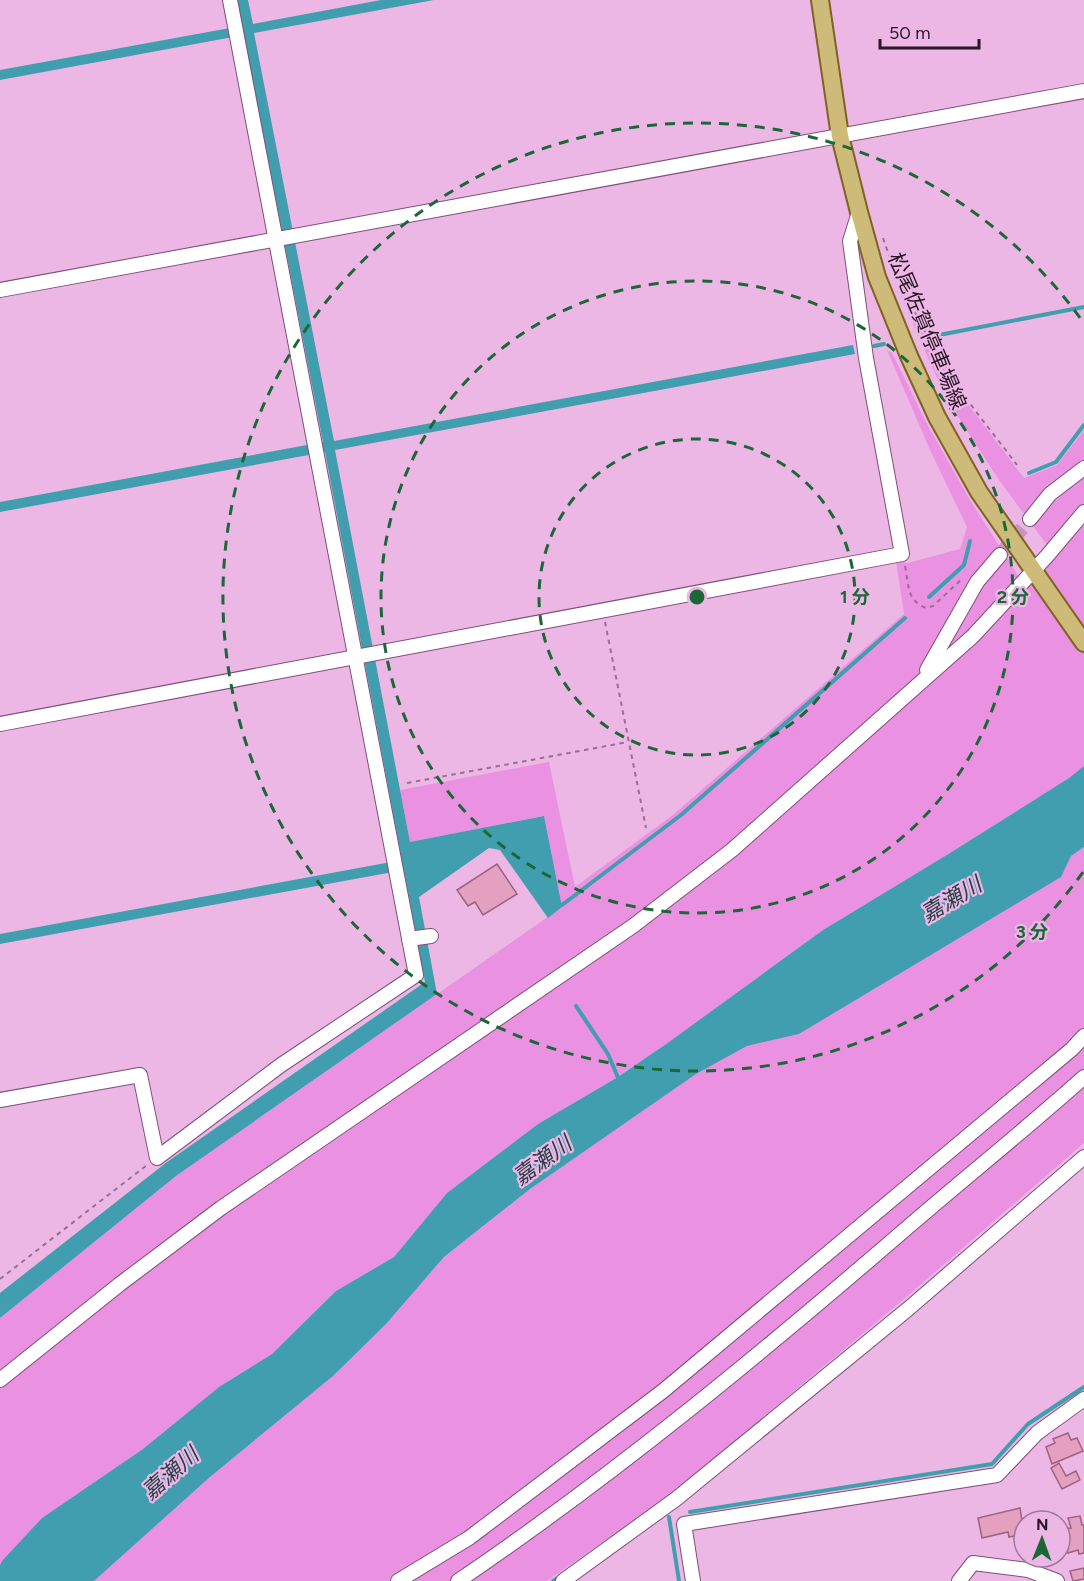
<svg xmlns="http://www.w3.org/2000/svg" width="1084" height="1581" viewBox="0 0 1084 1581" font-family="Figtree,'Noto Sans JP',sans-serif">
	<rect width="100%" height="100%" fill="#ecb7e5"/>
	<g fill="#ea92e1">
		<polygon points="899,292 954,386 1024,478 1057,465 1084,430 1084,766 1069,778 950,853 823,930 669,1042 618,1077 538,1124 447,1193 394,1257 336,1291 272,1354 219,1387 143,1449 42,1518 0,1565 0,1318 176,1176 562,907 544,816 410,842 400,790 549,762 575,887 674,814 904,614 896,561 908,563 960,549 967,527 930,450 887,350 892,353 927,424 970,500 1026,588 1055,556 999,480 946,398"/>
		<polygon points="1084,847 1084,1143 904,1299 670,1495 547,1581 94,1581 210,1477 333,1376 386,1324 444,1257 530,1189 696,1074 747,1046 799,1034 1060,877 1071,856"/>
	</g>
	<g fill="#419eae">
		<polygon points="237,0 248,0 253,24 381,0 434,0 254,33 334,441 853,345 855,354 335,450 410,842 544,816 562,907 548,918 500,850 489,848 419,897 437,994 176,1176 0,1318 0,1293 167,1162 425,982 404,870 0,944 0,934 402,860 325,452 0,512 0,502 323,442 244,35 0,80 0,70 241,26"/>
		<polygon points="1084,766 1084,847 1071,856 1061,877 799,1034 747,1046 696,1074 530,1189 444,1257 386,1324 333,1376 210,1477 94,1581 0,1581 0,1565 2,1561 42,1518 143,1449 219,1387 272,1354 336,1291 394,1257 447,1193 538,1124 618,1077 669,1042 823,930 950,853 1069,778"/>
	</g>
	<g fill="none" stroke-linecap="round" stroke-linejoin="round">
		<g stroke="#419eae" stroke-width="4">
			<polyline points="934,336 1084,307"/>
			<polyline points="874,346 884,344"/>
			<polyline points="1029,473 1056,462 1084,425"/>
			<polyline points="929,597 964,565 970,541"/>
			<polyline points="562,905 681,815 905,618"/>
			<polyline points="576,1006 608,1054 619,1080"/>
			<polyline points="690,1512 992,1464 1028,1424 1084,1387"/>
			<polyline points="669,1517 679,1581"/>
			<polyline points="553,1581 561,1576"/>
		</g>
	</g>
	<g fill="#e3a1bf" stroke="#9e627e" stroke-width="1.5">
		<polygon points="497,864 517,894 483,915 475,902 468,906 457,890"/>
		<polygon points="1068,1433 1071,1440 1077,1438 1083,1451 1052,1464 1046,1447 1055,1443 1053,1439"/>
		<polygon points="1059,1463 1066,1476 1076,1471 1080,1480 1062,1489 1051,1468"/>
		<polygon points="1020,1508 1024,1534 1009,1537 1008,1532 982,1538 978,1518"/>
		<polygon points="1080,1516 1082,1525 1084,1525 1084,1553 1079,1554 1078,1550 1068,1553 1063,1529 1071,1528 1068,1518"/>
		<polygon points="1084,1568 1084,1579 1073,1581 1070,1571"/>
	</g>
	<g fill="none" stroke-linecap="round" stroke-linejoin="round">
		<polyline stroke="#c597bf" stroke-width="14" stroke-dasharray="14 7" stroke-linecap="butt" points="1000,555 1030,519"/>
		<g stroke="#7d4f78" stroke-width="16">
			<g id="minor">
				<polyline points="0,290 1084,91"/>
				<polyline points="1030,519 1050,494 1084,468"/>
				<polyline points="927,670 977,582 1000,555"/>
				<polyline points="0,724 902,554 866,358 850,241 859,212"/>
				<polyline points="409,939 431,936"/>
				<polyline points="0,1100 140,1075 157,1158 281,1065 416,975 230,0"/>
				<polyline points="0,1380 120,1284 221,1208 633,926 732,850 973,636 1047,556 1084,512"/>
				<polyline points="398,1581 469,1538 663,1391 1072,1049 1084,1036"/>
				<path d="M 458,1581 C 616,1474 763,1352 908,1227 C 966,1177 1026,1129 1084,1077"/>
				<polyline points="563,1581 676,1499 908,1309 1084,1157"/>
				<polyline points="693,1581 684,1524 997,1475 1037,1433 1084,1399"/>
				<polyline points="959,1581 973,1563 1028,1570 1057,1581"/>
			</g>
		</g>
		<g stroke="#7f6322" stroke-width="20">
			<polyline id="major" points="820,0 840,136 859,212 877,277 909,356 937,417 979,492 1084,643"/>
		</g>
		<g stroke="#967091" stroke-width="2" stroke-dasharray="4.5 4.5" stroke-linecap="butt">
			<path d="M 883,238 C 900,289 927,338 956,383 C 974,411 997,438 1017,465"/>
			<path d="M 905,566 C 909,585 906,600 926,608 L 933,606 L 963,578"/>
			<polyline points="605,622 646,828"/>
			<polyline points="407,783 628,742"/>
			<polyline points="0,1279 147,1165"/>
		</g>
		<use href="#minor" stroke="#fff" stroke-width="14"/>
		<use href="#major" stroke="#cebb79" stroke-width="16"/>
	</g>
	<g fill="none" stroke="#1b6735" stroke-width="3" stroke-dasharray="10 8">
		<circle cx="697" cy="597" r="158"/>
		<circle cx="697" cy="597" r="316"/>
		<path d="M1083 872A474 474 0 1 1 1083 322"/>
	</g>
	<g text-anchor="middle" stroke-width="4.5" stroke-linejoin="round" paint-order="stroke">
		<g font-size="21" fill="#291627" stroke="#ecb7e5">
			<text transform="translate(927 331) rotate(67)" y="7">松尾佐賀停車場線</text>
		</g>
		<g font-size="22" font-style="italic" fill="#244146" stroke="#ecb7e5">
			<text transform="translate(951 899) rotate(-31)" y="8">嘉瀬川</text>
			<text transform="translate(542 1160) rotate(-36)" y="8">嘉瀬川</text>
			<text transform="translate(170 1473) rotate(-41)" y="8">嘉瀬川</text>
		</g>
	</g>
	<circle cx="697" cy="597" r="9" fill="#1b6735" stroke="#ecb7e5" stroke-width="3"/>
	<g font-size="18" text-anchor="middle" font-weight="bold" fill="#1b6735" stroke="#ecb7e5" stroke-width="4.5" stroke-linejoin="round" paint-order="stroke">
		<text x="855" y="603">1 分</text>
		<text x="1013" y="603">2 分</text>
		<text x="1032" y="938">3 分</text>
	</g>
	<g transform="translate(1042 1539) rotate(1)"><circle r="28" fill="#ecb7e5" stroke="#9e7799" stroke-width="1.5"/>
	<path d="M0-4.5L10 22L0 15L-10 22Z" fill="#1b6735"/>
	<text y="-9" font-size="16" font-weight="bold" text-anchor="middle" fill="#291627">N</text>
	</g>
	<path d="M880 39v9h99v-9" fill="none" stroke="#291627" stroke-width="3"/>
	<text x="889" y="39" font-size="18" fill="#291627" stroke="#ecb7e5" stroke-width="4.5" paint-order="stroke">50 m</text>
</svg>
